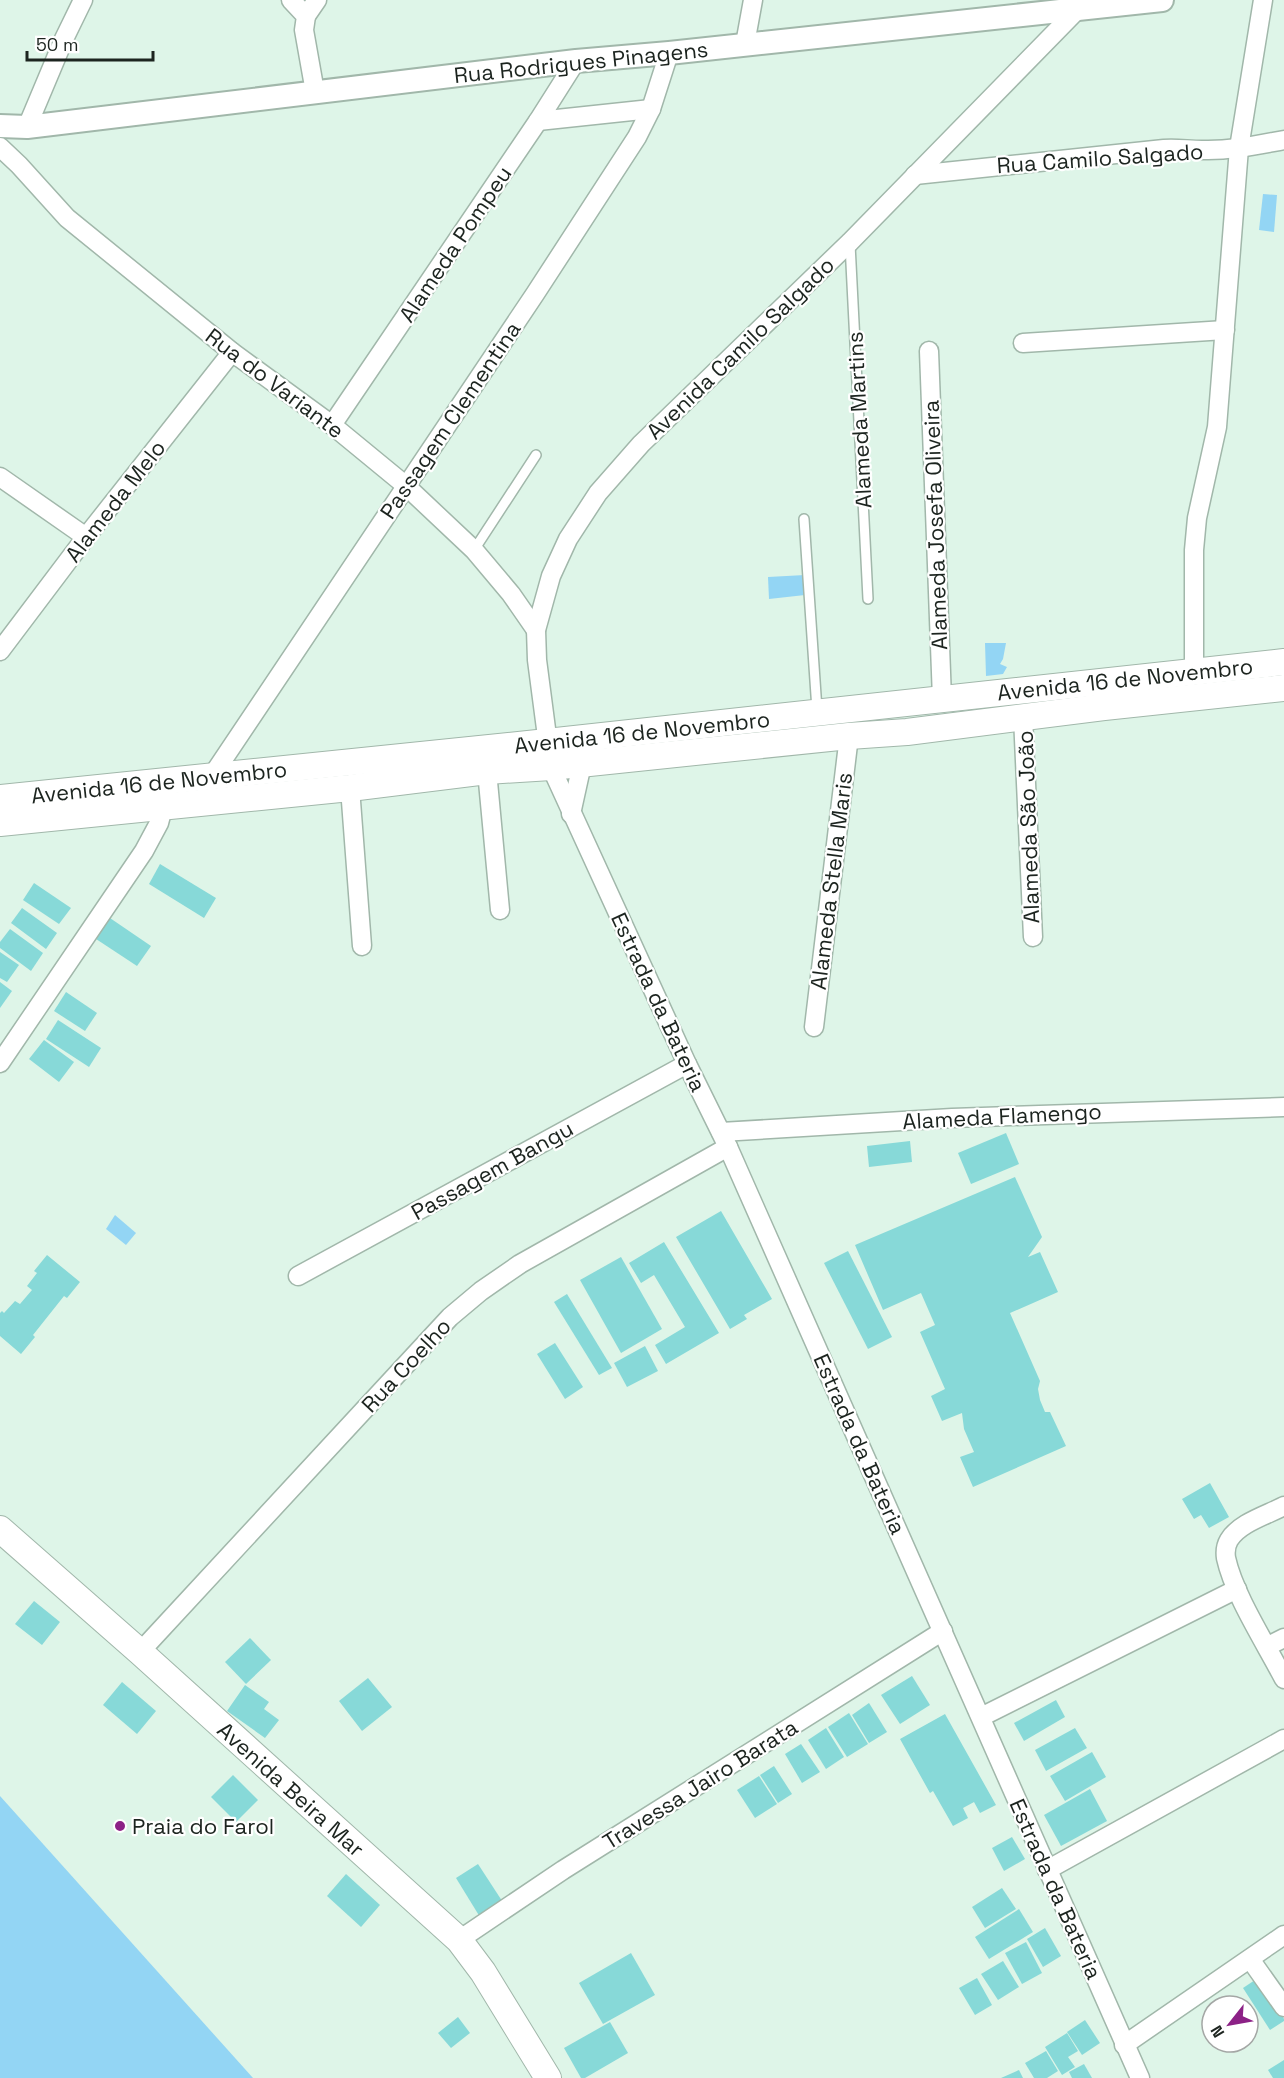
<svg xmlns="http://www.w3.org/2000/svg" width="1284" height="2078" viewBox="0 0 1284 2078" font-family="'Space Grotesk',sans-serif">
	<rect width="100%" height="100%" fill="#def5e8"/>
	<g fill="#93d5f4">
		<polygon points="1263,194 1277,195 1274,232 1259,230"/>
		<polygon points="805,575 805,595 769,599 768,577"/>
		<polygon points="985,643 1006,643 1003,659 1000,664 1007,667 1003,674 986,676"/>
		<polygon points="115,1215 136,1233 126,1245 106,1229"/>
		<polygon points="0,1796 253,2078 0,2078"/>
	</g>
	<g fill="#87d9d8">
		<polygon points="160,864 216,898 204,918 149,884"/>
		<polygon points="34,883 71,908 59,924 23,900"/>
		<polygon points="22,908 57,933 46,949 11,923"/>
		<polygon points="107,916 151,946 137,966 93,937"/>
		<polygon points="10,929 43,953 31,971 0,948 0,942"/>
		<polygon points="0,952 19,965 7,982 0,978"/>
		<polygon points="0,982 12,991 0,1008"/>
		<polygon points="66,992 97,1013 85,1031 54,1011"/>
		<polygon points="58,1020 101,1048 89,1067 46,1039"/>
		<polygon points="44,1040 74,1062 59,1082 29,1059"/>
		<polygon points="1006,1133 1019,1164 971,1184 958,1153"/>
		<polygon points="910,1141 912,1162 869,1167 867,1146"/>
		<polygon points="1015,1177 1042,1237 1028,1257 1040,1252 1058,1292 1010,1313 1040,1381 1038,1389 1040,1400 1045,1412 1050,1412 1066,1446 973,1487 960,1457 974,1452 964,1429 962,1413 942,1421 931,1396 945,1389 920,1332 935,1325 921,1293 883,1310 855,1245"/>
		<polygon points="721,1211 772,1299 744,1315 747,1319 730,1329 676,1237"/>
		<polygon points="664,1242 719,1333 666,1364 655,1345 685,1327 654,1275 641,1283 629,1263"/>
		<polygon points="848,1251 892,1337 868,1349 824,1263"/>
		<polygon points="47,1255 80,1282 67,1298 64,1296 33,1335 35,1337 21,1354 0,1336 0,1313 2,1311 4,1313 15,1301 20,1304 32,1290 27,1286 37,1273 34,1271"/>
		<polygon points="621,1257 662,1329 621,1353 580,1280"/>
		<polygon points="567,1294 612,1368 599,1375 554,1302"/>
		<polygon points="555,1343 583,1387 565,1399 537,1354"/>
		<polygon points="645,1346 658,1371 627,1387 614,1363"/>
		<polygon points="1210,1483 1229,1517 1209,1528 1201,1515 1194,1519 1182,1499"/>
		<polygon points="34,1601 60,1622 42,1645 15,1624"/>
		<polygon points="250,1638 271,1660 246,1684 225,1662"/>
		<polygon points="912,1676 930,1705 900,1724 881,1695"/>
		<polygon points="368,1678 392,1707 362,1731 339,1701"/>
		<polygon points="122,1682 156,1711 137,1734 103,1705"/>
		<polygon points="245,1685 269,1702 264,1709 279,1720 265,1738 227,1711"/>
		<polygon points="1056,1700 1065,1717 1024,1741 1014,1723"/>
		<polygon points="869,1703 887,1732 869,1743 852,1715"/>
		<polygon points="849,1713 868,1744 847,1757 828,1727"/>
		<polygon points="945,1714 996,1805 980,1813 974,1802 963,1808 968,1818 953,1826 933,1791 930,1793 900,1739"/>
		<polygon points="826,1728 844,1757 826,1769 808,1740"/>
		<polygon points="1075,1728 1087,1748 1046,1771 1035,1750"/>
		<polygon points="801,1744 820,1772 802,1783 785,1754"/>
		<polygon points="1092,1752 1106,1777 1065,1801 1050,1776"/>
		<polygon points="774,1766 792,1794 778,1803 760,1775"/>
		<polygon points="233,1775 258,1800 236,1822 211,1797"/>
		<polygon points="759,1776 777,1804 755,1818 737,1790"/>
		<polygon points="1090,1789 1107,1821 1061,1846 1044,1815"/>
		<polygon points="1012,1837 1025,1859 1004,1871 992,1848"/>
		<polygon points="478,1864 506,1907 483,1922 456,1878"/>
		<polygon points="346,1874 380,1905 361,1927 327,1896"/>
		<polygon points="1002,1888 1016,1909 985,1928 972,1907"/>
		<polygon points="1019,1909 1033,1932 989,1959 975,1937"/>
		<polygon points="1045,1928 1061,1956 1043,1967 1027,1939"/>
		<polygon points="1026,1942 1042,1973 1022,1984 1005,1953"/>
		<polygon points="631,1953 655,1995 603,2024 579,1983"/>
		<polygon points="1003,1961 1019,1987 998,2000 981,1974"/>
		<polygon points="977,1978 992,2005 975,2015 959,1988"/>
		<polygon points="1258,1978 1284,2019 1284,2021 1270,2030 1243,1988"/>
		<polygon points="458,2017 470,2033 451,2048 438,2033"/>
		<polygon points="1085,2020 1100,2043 1082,2055 1067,2032"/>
		<polygon points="610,2022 628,2053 585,2078 581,2078 564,2048"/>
		<polygon points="1067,2033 1078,2051 1068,2057 1075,2067 1062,2075 1045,2047"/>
		<polygon points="1046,2051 1058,2071 1047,2078 1034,2078 1025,2063"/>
		<polygon points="1284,2060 1284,2078 1273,2078 1268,2070"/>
		<polygon points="1084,2064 1092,2078 1072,2078 1069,2072"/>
		<polygon points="1019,2070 1023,2078 1001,2078"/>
	</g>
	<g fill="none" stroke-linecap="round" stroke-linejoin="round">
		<g stroke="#a1b7aa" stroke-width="12">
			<g id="service">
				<polyline points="850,244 868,599"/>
				<polyline points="804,519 817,710"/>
				<polyline points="474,550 536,455"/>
			</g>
		</g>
		<g stroke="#a1b7aa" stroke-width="21">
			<g id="minor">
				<polyline points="291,0 306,16 304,30 315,92"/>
				<polyline points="1083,4 850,242 641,444 598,493 568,539 551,576 536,630 537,660 551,767 687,1064 728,1147 1140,2078"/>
				<polyline points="306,16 317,0"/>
				<polyline points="745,44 753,0"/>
				<polyline points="538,121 651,109"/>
				<polyline points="27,127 64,39 83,0"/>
				<polyline points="0,147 19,165 67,218 232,352 332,425 405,485 474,550 511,594 536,630"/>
				<path d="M 915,175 L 1164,149 C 1177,148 1189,150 1202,150 C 1230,151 1257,145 1284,140"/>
				<polyline points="1023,343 1225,330"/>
				<polyline points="929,351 942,699"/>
				<polyline points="332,425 538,121 576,61"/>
				<polyline points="0,477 86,537"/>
				<polyline points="0,651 86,537 232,352"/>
				<polyline points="1194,672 1194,550 1197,518 1217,427 1239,148 1263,0"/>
				<polyline points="1023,717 1033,937"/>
				<polyline points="487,771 500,910"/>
				<polyline points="212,776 535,294 637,137 651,109 669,53"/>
				<polyline points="350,788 362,946"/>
				<polyline points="571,814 582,764 582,754"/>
				<polyline points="814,1027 849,736"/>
				<polyline points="0,1063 144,851 159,823 166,796"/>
				<polyline points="721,1132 952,1118 1284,1107"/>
				<polyline points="298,1276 687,1064"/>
				<path d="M 1284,1506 C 1267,1515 1239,1523 1229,1540 C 1226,1545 1225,1551 1226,1558 C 1234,1595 1266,1644 1284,1679"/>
				<polyline points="1268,1646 1284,1638"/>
				<polyline points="140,1652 450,1317 481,1291 520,1264 728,1147"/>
				<polyline points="981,1717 1237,1589"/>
				<polyline points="1047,1870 1284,1739"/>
				<polyline points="459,1940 563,1870 943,1631"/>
				<polyline points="1250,1959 1284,2007"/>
				<polyline points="1124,2045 1284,1935"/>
			</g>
		</g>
		<g stroke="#a1b7aa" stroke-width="26">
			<polyline id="tertiary" points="0,126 27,127 576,61 669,53 1162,0"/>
		</g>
		<g stroke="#a1b7aa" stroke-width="28">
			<g id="secondary">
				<polyline points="0,798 547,742 1284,662"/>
				<polyline points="0,823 350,788 487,771 551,767 849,736 907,732 1104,707 1284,688"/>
				<polyline points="0,1529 140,1652 459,1940 483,1972 548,2078"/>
			</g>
		</g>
		<use href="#service" stroke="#fff" stroke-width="9"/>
		<use href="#minor" stroke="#fff" stroke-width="18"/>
		<use href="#tertiary" stroke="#fff" stroke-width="22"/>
		<use href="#secondary" stroke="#fff" stroke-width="26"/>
	</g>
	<circle fill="#8c2186" stroke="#fff" stroke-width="2" cx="120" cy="1826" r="6"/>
	<g text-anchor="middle" stroke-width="4.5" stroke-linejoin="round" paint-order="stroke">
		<g font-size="22" fill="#1c241f" stroke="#fff">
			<text transform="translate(581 62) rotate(-6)" y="8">Rua Rodrigues Pinagens</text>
			<text transform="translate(1100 158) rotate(-4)" y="8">Rua Camilo Salgado</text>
			<text transform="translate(455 244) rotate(-56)" y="8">Alameda Pompeu</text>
			<text transform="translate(740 348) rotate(-44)" y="8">Avenida Camilo Salgado</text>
			<text transform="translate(275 383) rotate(37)" y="8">Rua do Variante</text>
			<text transform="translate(450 420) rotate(-56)" y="8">Passagem Clementina</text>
			<text transform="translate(859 420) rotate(-93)" y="8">Alameda Martins</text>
			<text transform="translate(115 501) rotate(-52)" y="8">Alameda Melo</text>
			<text transform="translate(935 525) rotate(-92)" y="8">Alameda Josefa Oliveira</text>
			<text transform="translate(1125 679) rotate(-6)" y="8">Avenida 16 de Novembro</text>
			<text transform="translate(642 732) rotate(-6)" y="8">Avenida 16 de Novembro</text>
			<text transform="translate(159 782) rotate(-6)" y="8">Avenida 16 de Novembro</text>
			<text transform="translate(1028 827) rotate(-92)" y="8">Alameda São João</text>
			<text transform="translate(831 881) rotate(-83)" y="8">Alameda Stella Maris</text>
			<text transform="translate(659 1002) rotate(65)" y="8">Estrada da Bateria</text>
			<text transform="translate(1002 1116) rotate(-3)" y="8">Alameda Flamengo</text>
			<text transform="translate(492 1170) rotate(-29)" y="8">Passagem Bangu</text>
			<text transform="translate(406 1365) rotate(-47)" y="8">Rua Coelho</text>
			<text transform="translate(860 1444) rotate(66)" y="8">Estrada da Bateria</text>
			<text transform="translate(700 1784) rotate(-32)" y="8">Travessa Jairo Barata</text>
			<text transform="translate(291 1789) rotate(42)" y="8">Avenida Beira Mar</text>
			<text transform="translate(1056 1889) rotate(66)" y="8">Estrada da Bateria</text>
		</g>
		<g font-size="22" fill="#1c241f" stroke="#fff" text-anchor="start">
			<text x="132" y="1834">Praia do Farol</text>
		</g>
	</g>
	<g transform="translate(1230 2024) rotate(239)"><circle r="28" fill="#ffffff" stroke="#a4a7a5" stroke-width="1.5"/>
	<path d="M0-4.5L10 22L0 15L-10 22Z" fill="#8c2186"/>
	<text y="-9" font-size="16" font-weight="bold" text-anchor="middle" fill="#1c241f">N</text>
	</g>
	<path d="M27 51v9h126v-9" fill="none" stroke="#1c241f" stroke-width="3"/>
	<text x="36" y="51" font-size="18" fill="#1c241f" stroke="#ffffff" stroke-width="4.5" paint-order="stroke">50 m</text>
</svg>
